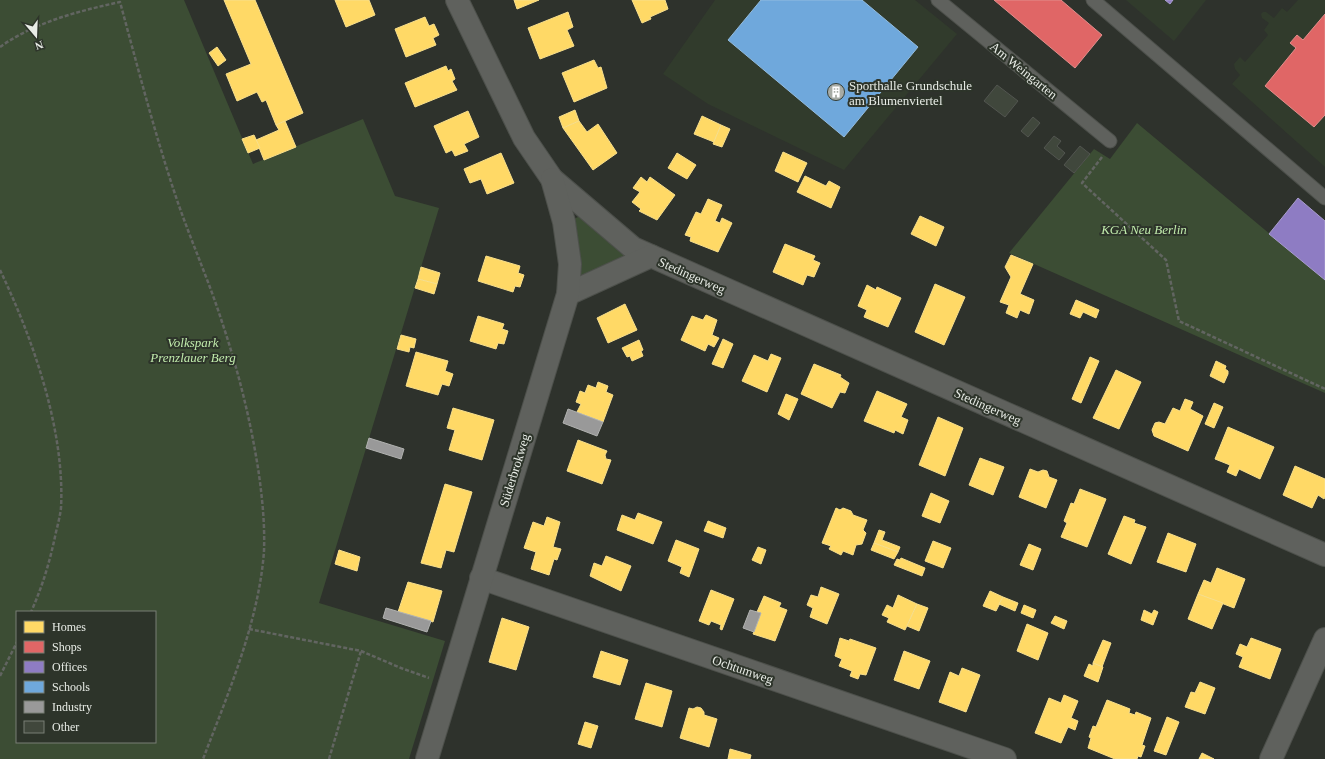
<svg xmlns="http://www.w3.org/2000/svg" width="1325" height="759" viewBox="0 0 1325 759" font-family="'Times New Roman',serif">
	<rect width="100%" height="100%" fill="#2e322c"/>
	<g fill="#313b2c">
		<polygon points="715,0 915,0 957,34 844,170 708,104 663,74"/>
		<polygon points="1126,0 1206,0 1174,41"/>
		<polygon points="1298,0 1325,0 1325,167 1232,84 1240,75 1235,69 1234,64 1240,57 1245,62 1268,35 1264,30 1269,23 1262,18 1261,14 1263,12 1266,12 1274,18 1282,8 1287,12"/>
	</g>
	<g fill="#3c4d34" fill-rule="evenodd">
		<path d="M 0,0 L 184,0 L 253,164 L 363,119 L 395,196 L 439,208 L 319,603 L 445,641 L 409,759 L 0,759 ZM 17,612 L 155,612 L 155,742 L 17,742 Z"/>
		<polygon points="1137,123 1325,280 1325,393 1009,253 1094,149 1110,159"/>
		<polygon points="578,217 582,217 627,256 581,276 579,275 572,220"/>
	</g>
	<g fill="#ffd966" stroke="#f8df8c">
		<polygon points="224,0 255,0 303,113 276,125 266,100 262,102 257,92 237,101 226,74 251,64"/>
		<polygon points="335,0 369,0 375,15 346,27"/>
		<polygon points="514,0 539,0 517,9"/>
		<polygon points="632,0 665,0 668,9 650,17 651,19 642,23"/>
		<polygon points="568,12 573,27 567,30 574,46 540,59 528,28"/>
		<polygon points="425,17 429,26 434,24 439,35 433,38 436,45 406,57 395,29"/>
		<polygon points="217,47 226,60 218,66 209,53"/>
		<polygon points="594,60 598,68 601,67 607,88 574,102 562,73"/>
		<polygon points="446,66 448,71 451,69 455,79 452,81 457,90 415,107 405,83"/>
		<polygon points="575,110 579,121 563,128 559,117"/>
		<polygon points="468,111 479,137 464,144 468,151 455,156 452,150 446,153 434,126"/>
		<polygon points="702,116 721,125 714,142 694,134"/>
		<polygon points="285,121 296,147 264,160 256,140 279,130 276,125"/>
		<polygon points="579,121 587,132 598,124 617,153 593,170 563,128"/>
		<polygon points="721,125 730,129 722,147 713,144"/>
		<polygon points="254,135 260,148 248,153 242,139"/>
		<polygon points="783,152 807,163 798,182 775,171"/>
		<polygon points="501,153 514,183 487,194 481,179 470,183 464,169"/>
		<polygon points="677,153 696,165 687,179 668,168"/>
		<polygon points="805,176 826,186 829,181 840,187 831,208 797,192"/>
		<polygon points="641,177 647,182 650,177 675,195 657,220 639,211 641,209 632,202 640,192 633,188"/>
		<polygon points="708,199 722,205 715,221 720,223 722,218 732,223 718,252 690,241 691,237 685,235 696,212 701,214"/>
		<polygon points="920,216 944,227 936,246 911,234"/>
		<polygon points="785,244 815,256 813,260 820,263 814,277 807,275 803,285 773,272"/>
		<polygon points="1011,255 1033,264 1020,294 1034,300 1029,314 1020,310 1017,318 1006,313 1009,305 1000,302 1011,277 1005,267"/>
		<polygon points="486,256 520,266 518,273 524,275 520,287 515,286 513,292 478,281"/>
		<polygon points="421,267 440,273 437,284 418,279"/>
		<polygon points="418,279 437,284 434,294 415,288"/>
		<polygon points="935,284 965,297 944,345 915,332"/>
		<polygon points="867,285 876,290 877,287 901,298 888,327 864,317 867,310 858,306"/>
		<polygon points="1076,300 1099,310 1096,318 1083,312 1080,318 1070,314"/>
		<polygon points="625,304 637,330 608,343 597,318"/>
		<polygon points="706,315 717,320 712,335 719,338 714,347 708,344 705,351 681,340 692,316 703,320"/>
		<polygon points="478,316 504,324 502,329 508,331 504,344 498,343 496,349 470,341"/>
		<polygon points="401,335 416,339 414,348 410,347 409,352 397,349"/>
		<polygon points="723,339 733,344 723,368 712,364"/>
		<polygon points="639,340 643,350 641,351 643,356 632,361 630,356 627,357 622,348"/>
		<polygon points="416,352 448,361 445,371 453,374 449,386 442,384 438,395 406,386"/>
		<polygon points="771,354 781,358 767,392 742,381 754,355 768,361"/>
		<polygon points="1090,357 1099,361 1081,403 1072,399"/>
		<polygon points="1216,361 1226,366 1225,369 1228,371 1228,374 1224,383 1210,376"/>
		<polygon points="814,364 841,375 840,377 849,383 845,393 840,392 832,408 801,394"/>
		<polygon points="1116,370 1141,382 1119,429 1093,418"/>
		<polygon points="598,382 608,386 606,392 613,395 603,422 577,412 581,404 576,402 580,391 585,393 588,385 596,388"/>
		<polygon points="877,391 907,404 901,417 908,420 903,434 895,430 894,433 864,421"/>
		<polygon points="786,394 798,399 789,420 778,414"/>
		<polygon points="1185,399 1193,402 1190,409 1203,416 1188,451 1154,436 1152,430 1155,423 1159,422 1165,424 1173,408 1180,411"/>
		<polygon points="1214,403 1223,407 1214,428 1205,424"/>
		<polygon points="453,408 494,420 482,460 449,450 455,430 447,428"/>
		<polygon points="938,417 963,428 945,476 919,465"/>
		<polygon points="1228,427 1274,447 1260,479 1239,469 1236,476 1227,472 1230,465 1215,459"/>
		<polygon points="578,440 607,451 605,455 606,459 611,460 602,484 567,471"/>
		<polygon points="980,458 1004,467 993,495 969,485"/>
		<polygon points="1295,466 1325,479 1325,497 1324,499 1318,495 1312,508 1283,495"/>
		<polygon points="1030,469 1038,472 1043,470 1047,471 1049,477 1057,480 1046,508 1019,497"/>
		<polygon points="445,484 472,492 454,552 446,550 441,568 421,563"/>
		<polygon points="1080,489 1106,499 1087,547 1061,537 1067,523 1064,521 1071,503 1074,504"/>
		<polygon points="931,493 949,501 940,523 922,516"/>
		<polygon points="836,508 840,510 843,508 851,511 853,515 867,520 863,530 866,533 862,544 856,545 853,555 843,551 841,555 829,549 831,546 822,543"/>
		<polygon points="638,513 662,522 653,544 617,530 622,515 635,520"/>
		<polygon points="1124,516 1135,520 1134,523 1146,527 1131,564 1108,554"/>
		<polygon points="547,517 560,522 553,547 561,549 557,560 554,559 549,575 531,569 536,552 524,548 533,522 544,526"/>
		<polygon points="708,521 726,528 723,538 704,531"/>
		<polygon points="879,530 885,532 882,540 900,547 898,552 874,543"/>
		<polygon points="1168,533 1196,544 1186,572 1157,562"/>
		<polygon points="676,540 699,549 689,577 680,573 682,567 668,561"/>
		<polygon points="933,541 951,548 943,568 925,561"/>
		<polygon points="874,543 898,552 894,559 871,550"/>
		<polygon points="1029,544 1041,549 1033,570 1020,565"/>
		<polygon points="758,547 766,550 761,564 752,560"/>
		<polygon points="339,550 360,557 357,571 335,564"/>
		<polygon points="606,556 631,566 621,591 590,576 594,563 602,566"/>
		<polygon points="901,558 925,568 922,576 894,565 897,559 900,560"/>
		<polygon points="1217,568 1245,579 1234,608 1198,594 1204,580 1211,583"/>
		<polygon points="408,582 442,591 433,622 398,612"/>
		<polygon points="821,587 839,594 827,624 810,617 813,608 807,605 811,595 818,597"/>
		<polygon points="711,590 734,599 722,630 720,629 721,625 711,621 709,625 699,621"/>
		<polygon points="990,591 1003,597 996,611 983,606"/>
		<polygon points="1198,594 1223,603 1212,629 1188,619"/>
		<polygon points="898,595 917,604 905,630 887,622 889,618 882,615 887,605 893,608"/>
		<polygon points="764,596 781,603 779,607 787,610 775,641 753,634 761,613 757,612"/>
		<polygon points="1003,597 1018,603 1015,611 999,604"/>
		<polygon points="917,604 928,608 919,631 907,626"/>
		<polygon points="1024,605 1036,610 1033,618 1021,613"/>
		<polygon points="1144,610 1152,614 1154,610 1158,612 1153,625 1141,620"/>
		<polygon points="1055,616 1067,621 1064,629 1051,623"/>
		<polygon points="502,618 529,627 516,670 489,662"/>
		<polygon points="1027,624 1048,633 1038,660 1017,651"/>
		<polygon points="840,638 849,641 850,639 876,648 866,675 860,674 858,679 850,676 852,671 839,666 842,659 835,656"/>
		<polygon points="1251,638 1281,649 1270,679 1239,667 1243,657 1236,654 1240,644 1247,647"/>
		<polygon points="1103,640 1111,643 1102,667 1093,663"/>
		<polygon points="601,651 628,660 620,685 593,677"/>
		<polygon points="904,651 930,661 919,689 894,680"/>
		<polygon points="1093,663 1103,667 1098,682 1084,676 1089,664 1093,666"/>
		<polygon points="962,668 980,675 966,712 939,702 950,672 959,676"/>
		<polygon points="1200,682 1215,688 1205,714 1185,707 1191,692 1195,693"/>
		<polygon points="646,683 672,691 662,727 635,719"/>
		<polygon points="1064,695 1078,701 1071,718 1078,721 1075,730 1068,727 1061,743 1035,733 1049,698 1061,703"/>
		<polygon points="1107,700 1130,709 1129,713 1135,715 1136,712 1151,718 1142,745 1145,746 1141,757 1138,756 1137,759 1115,759 1088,748 1091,738 1089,737 1093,726 1096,727"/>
		<polygon points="697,707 701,708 704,712 704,715 717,719 709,747 680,738 689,708 693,709"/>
		<polygon points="1167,717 1179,722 1166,755 1154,751"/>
		<polygon points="585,722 598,726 591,748 578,744"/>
		<polygon points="730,749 751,755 750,759 728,759"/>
		<polygon points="1202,753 1214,759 1199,759"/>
	</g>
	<g fill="#e06666" stroke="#e28e8c">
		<polygon points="994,0 1061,0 1102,35 1075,68"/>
		<polygon points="1325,14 1325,115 1314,127 1265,86 1296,48 1290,43 1297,35 1303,40"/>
	</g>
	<g fill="#8e7cc3" stroke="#a99ece">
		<polygon points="1165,0 1173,0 1170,4"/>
		<polygon points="1298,198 1325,221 1325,280 1269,234"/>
	</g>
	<polygon fill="#6fa8dc" stroke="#93bcdf" points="761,0 862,0 918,47 844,137 728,40"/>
	<g fill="#999" stroke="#b1b2b0">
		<polygon points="568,409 603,422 597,436 563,423"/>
		<polygon points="369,438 404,449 401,459 366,448"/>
		<polygon points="386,608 431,621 427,632 383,618"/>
		<polygon points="750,610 761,613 754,632 743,628"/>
	</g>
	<g fill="#40473c" stroke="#525550">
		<polygon points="997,85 1018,101 1005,117 984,101"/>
		<polygon points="1033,117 1040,123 1028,137 1021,131"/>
		<polygon points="1054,136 1061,141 1057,146 1065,153 1059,160 1044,148"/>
		<polygon points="1080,146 1090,154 1074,173 1064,165"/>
	</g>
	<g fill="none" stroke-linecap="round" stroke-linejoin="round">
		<g stroke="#4d504b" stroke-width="15">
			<g id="service">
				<polyline points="938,0 1110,141"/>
				<polyline points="1093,0 1325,198"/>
			</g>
		</g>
		<g stroke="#4d504b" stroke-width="24">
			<g id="minor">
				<polyline points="457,0 524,138 552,179 633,248 1325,555"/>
				<polyline points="568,294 651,256"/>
				<polyline points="481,578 1005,759"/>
				<polyline points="427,759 568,294 570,264 564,222 552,179"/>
				<polyline points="1271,759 1325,639"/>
			</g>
		</g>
		<g stroke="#626561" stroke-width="2.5" stroke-dasharray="4 2" stroke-linecap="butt">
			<path d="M 0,47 C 35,22 79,11 120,2 C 138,68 155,135 177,200 C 191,241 209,281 222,322 C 238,370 250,418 258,468 C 262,495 265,523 264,551 C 259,621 228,694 203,759"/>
			<polyline points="1102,157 1082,183 1166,260 1179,321 1325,389"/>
			<path d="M 0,270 C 33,339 65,430 61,508 C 60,516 58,524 56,532 C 50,561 43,585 31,612"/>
			<polyline points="249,629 361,651 401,668 429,678"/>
			<polyline points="0,676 17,642"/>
			<polyline points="329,759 361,651"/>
		</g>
		<use href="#service" stroke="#5f615d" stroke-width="13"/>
		<use href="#minor" stroke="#5f615d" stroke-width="22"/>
	</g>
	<defs>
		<g id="building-disc" transform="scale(0.9)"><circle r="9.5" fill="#a7aba5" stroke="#2d342a"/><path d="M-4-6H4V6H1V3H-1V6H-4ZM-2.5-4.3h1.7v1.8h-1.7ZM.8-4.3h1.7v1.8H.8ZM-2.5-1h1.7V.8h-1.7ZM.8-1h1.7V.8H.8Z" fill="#fff"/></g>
	</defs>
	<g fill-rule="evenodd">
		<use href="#building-disc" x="836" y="92"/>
	</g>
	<g text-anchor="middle" stroke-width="4" stroke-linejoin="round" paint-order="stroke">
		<g font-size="13" fill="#e8ece6" stroke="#2d342a">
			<text transform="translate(1024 70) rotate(39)" y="5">Am Weingarten</text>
			<text transform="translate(692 275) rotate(24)" y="5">Stedingerweg</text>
			<text transform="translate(988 406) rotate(24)" y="5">Stedingerweg</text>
			<text transform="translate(514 470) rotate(-73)" y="5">Süderbrokweg</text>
			<text transform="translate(743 669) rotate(19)" y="5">Ochtumweg</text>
		</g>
		<g font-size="13" fill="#e8ece6" stroke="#2d342a" text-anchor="start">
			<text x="849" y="90">Sporthalle Grundschule<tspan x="849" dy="15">am Blumenviertel</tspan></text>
		</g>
		<g font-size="13" font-style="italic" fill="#c1ebac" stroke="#2d342a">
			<text x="1144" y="234">KGA Neu Berlin</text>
			<text x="193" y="347">Volkspark<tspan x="193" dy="15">Prenzlauer Berg</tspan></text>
		</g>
	</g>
	<rect x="16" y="611" width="140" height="132" fill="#2d342a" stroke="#787e75"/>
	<rect x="24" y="621" width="20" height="12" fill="#ffd966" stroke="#787e75"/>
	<text x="52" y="631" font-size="12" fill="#e8ece6">Homes</text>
	<rect x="24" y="641" width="20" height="12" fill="#e06666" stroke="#787e75"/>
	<text x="52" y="651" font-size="12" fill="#e8ece6">Shops</text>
	<rect x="24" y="661" width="20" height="12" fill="#8e7cc3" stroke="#787e75"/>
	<text x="52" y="671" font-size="12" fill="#e8ece6">Offices</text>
	<rect x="24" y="681" width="20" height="12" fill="#6fa8dc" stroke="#787e75"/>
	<text x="52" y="691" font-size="12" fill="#e8ece6">Schools</text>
	<rect x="24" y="701" width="20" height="12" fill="#999999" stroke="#787e75"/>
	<text x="52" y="711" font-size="12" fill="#e8ece6">Industry</text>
	<rect x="24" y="721" width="20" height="12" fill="#40473c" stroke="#787e75"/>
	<text x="52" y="731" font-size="12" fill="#e8ece6">Other</text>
	<g transform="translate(36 36) rotate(161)" stroke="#2d342a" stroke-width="3" paint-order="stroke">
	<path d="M0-3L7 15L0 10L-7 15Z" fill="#e8ece6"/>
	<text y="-6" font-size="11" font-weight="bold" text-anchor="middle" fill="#e8ece6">N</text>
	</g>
</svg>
